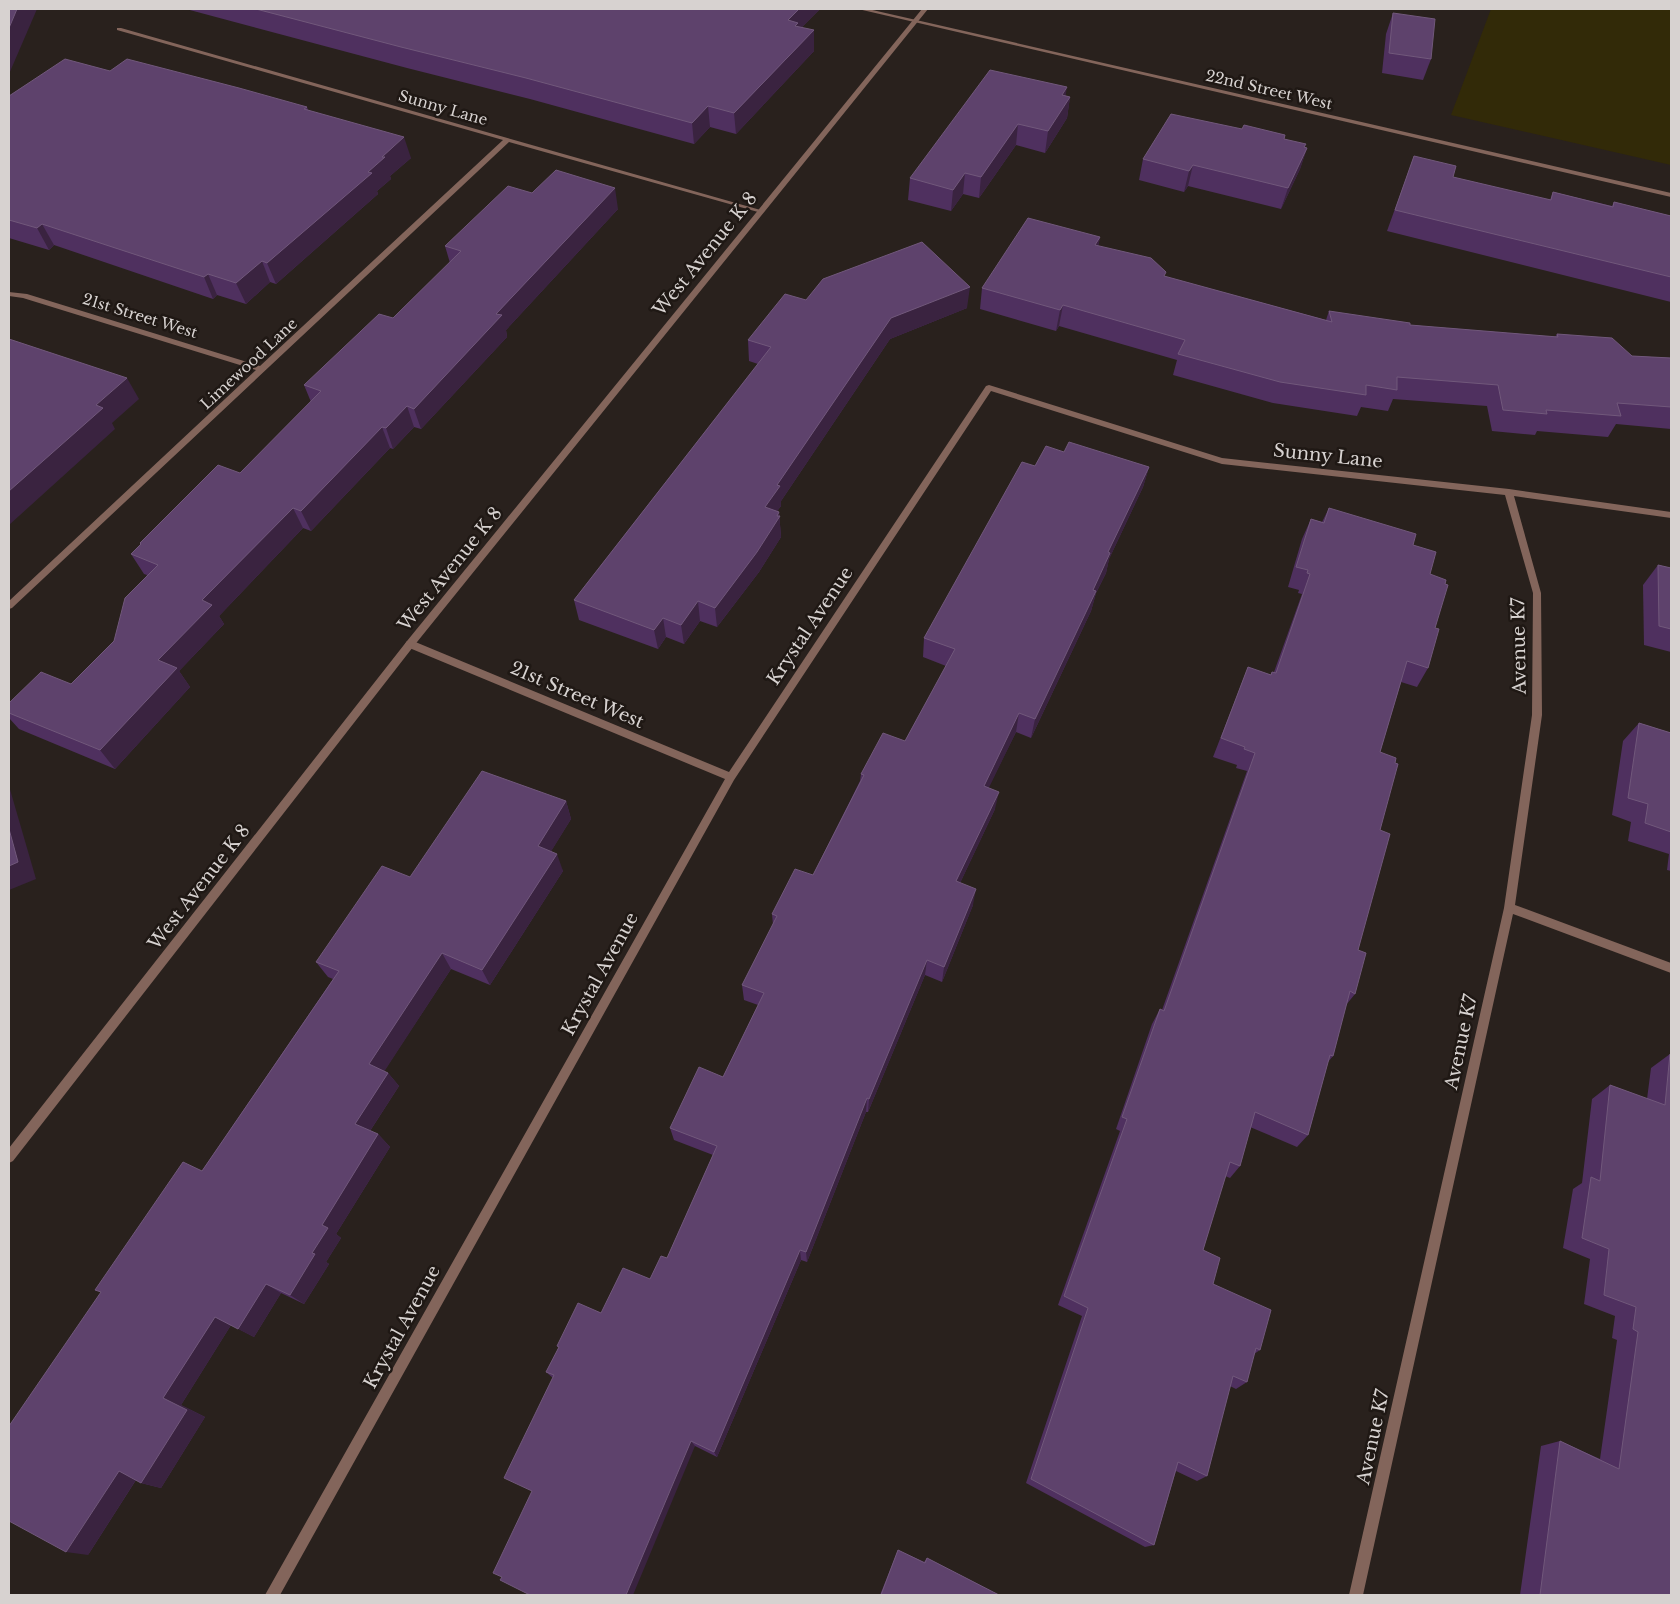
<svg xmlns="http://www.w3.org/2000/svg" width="1680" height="1604" viewBox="0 0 1680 1604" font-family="'Libre Baskerville',serif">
	<rect width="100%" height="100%" fill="#29211d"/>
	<polygon fill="#322a08" points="1491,9 1671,9 1671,165 1451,115"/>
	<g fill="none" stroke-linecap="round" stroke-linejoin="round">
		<g fill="#83655b" fill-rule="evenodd">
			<polygon points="858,9 868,9 1671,193 1671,197"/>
			<polygon points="117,28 121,28 764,211 758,212 509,142 12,608 9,609 9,601 256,370 23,298 9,296 9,292 27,294 260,366 503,140 117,30"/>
			<polygon points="989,385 1222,458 1509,489 1671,512 1671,518 1514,496 1541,593 1542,715 1515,905 1671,963 1671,973 1513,914 1363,1595 1349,1595 1504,908 1532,715 1533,593 1505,495 1222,464 991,391 734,780 280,1595 265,1595 725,779 407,647 405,644 407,641 413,641 729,772 986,386"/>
		</g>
		<polygon fill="#83655b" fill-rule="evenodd" points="922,9 928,9 413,647 13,1161 9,1163 9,1148 407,641"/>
	</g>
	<g fill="#4f305f">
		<polygon points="186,9 820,9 802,27 814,51 736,134 710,127 694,144 530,99 407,68"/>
		<polygon points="1393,13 1431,59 1423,80 1382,73 1386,34"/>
		<polygon points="110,71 307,107 308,110 411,158 390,176 391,179 377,191 378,194 276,284 270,282 246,304 217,295 213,299 54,245 49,250 9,238 9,96"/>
		<polygon points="1066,96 1070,97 1067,118 1045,153 1016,145 979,198 963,194 951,211 908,200 910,178"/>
		<polygon points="1284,139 1307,148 1300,169 1281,209 1188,186 1184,192 1139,180 1143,159"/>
		<polygon points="1414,156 1453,177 1550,200 1553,192 1612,206 1614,202 1671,216 1671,302 1387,231"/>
		<polygon points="532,193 618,209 506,330 507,337 421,429 414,427 393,449 390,448 311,531 303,528 219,616 224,624 179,671 190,687 115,769 19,729 9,718 9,703 71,684 114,641 147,575 144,574 131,554 141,544 140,543 240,473 311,402 304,385 393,318 450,263 445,246"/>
		<polygon points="1100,237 1098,246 1165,277 1326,320 1329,311 1410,325 1555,337 1557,334 1632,356 1671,358 1671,429 1616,424 1608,437 1537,431 1535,435 1492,431 1487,406 1393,399 1388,411 1361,407 1357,416 1273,403 1173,375 1177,360 1059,326 1056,331 980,309 982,288"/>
		<polygon points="806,300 967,308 890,339 781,501 781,506 777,511 779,512 781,537 759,572 717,627 700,621 684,644 666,637 658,649 579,620 574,600 758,364 749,361 748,340"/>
		<polygon points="1064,452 1149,467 1143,487 1109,559 1106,573 1096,593 1091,611 1031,738 1016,732 988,788 995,809 960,883 973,905 942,982 925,975 868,1112 866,1112 807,1262 801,1260 717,1457 695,1446 502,1577 532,1492 553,1378 546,1372 559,1347 557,1346 650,1279 667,1258 713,1155 674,1140 670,1128 723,1077 758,1005 744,1000 742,985 773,925 772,914 813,875 860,781 861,774 905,741 946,666 923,657 924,638 1035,466"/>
		<polygon points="1329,508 1413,545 1430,574 1435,628 1428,668 1417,687 1401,682 1380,752 1380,830 1358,950 1355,994 1346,1005 1333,1056 1328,1062 1308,1135 1297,1147 1250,1127 1240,1166 1230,1178 1225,1176 1203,1250 1213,1284 1260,1350 1254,1354 1247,1382 1236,1389 1230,1386 1207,1476 1197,1481 1176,1471 1154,1545 1145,1547 1026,1483 1082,1316 1058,1305 1120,1131 1116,1129 1152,1024 1160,1009 1162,1010 1247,771 1236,768 1237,765 1213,757 1248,667 1270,675 1274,672 1302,594 1298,593 1299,590 1288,587 1302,539 1311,519 1322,522"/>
		<polygon points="1658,565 1671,568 1671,652 1644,645 1643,585"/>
		<polygon points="1639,723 1671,733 1671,871 1667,870 1669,854 1628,841 1631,822 1612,815 1623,741"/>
		<polygon points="566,801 571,819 551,851 563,871 490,985 451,969 384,1071 388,1073 399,1086 370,1131 378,1134 390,1147 336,1234 341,1238 326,1262 329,1264 304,1304 281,1293 254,1337 231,1325 181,1405 205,1417 161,1488 141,1483 136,1480 88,1555 202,1171 333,979 328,977 316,962 410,877"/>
		<polygon points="1670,1054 1671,1595 1520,1595 1541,1446 1560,1441 1600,1459 1617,1340 1612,1338 1615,1316 1584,1304 1590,1259 1563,1248 1573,1189 1582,1183 1592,1099 1610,1085 1647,1099 1651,1068"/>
		<polygon points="898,1550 924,1562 927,1558 999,1595 880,1595"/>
	</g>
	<g fill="#3a2340">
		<polygon points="17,9 37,9 9,74 9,28"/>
		<polygon points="799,9 820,9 798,31 788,20"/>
		<polygon points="814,30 814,51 736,134 734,113"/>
		<polygon points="1067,87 1064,106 1070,97 1067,118 1045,153 1048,131 1062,95"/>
		<polygon points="708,106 710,127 694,144 692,123"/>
		<polygon points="1018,124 1016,145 979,198 981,177"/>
		<polygon points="404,137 411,158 390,176 391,179 377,191 378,194 276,284 267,263 382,157"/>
		<polygon points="1306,144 1300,163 1307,148 1300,169 1281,209 1288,188"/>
		<polygon points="1193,165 1188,186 1184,192 1189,171"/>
		<polygon points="965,173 963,194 951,211 953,190"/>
		<polygon points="615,188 618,209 506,330 507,337 421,429 414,409 496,314"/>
		<polygon points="42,224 54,245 49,250 37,228"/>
		<polygon points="1100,237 1096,258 1095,245"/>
		<polygon points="262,261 270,282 246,304 236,283"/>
		<polygon points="208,274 217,295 213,299 204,277"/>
		<polygon points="970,287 967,308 890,339 781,501 781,506 766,527 765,507 777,485 891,318"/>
		<polygon points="1063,305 1059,326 1056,331 1060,310"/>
		<polygon points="127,378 139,399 112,423 115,429 9,525 9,491 96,405"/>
		<polygon points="407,406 414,427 393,449 386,428"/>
		<polygon points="382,427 390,448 311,531 301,511"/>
		<polygon points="1149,467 1143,487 1109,559 1106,573 1096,593 1091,611 1031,738 1035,719 1093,590 1108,552"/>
		<polygon points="293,508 303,528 219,616 224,624 179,671 190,687 115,769 100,750 158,660 202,600"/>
		<polygon points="779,512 781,537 759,572 717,627 715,608"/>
		<polygon points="698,601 700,621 684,644 681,625"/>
		<polygon points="663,618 666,637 658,649 654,630"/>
		<polygon points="1019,713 1016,732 981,804 984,786"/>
		<polygon points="9,786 36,879 9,890"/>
		<polygon points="999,792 995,809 953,898 956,881"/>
		<polygon points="566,801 571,819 544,863 538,846"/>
		<polygon points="557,854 563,871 490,985 482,970"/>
		<polygon points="976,889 973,905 942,982 944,967"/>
		<polygon points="442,953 451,969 380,1078 369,1064"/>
		<polygon points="927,960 925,975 868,1112 869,1099"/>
		<polygon points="388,1073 399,1086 366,1137 355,1124"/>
		<polygon points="867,1098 866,1112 807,1262 806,1252"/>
		<polygon points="378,1134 390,1147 336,1234 341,1238 326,1262 329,1264 304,1304 290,1295 312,1253 322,1225"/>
		<polygon points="800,1250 801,1260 717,1457 714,1452"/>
		<polygon points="266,1284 281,1293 254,1337 238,1329"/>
		<polygon points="215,1317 231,1325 181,1405 205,1417 161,1488 141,1483 163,1398"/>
		<polygon points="691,1441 695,1446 633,1595 626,1595"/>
		<polygon points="119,1471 139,1475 88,1555 66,1552"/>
	</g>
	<g fill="#5e426c" stroke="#71587b">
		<polygon points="9,9 17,9 9,28"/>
		<polygon points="256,9 799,9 788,20 798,23 795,26 814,30 734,113 708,106 692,123 526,78 401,47"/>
		<polygon points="1393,13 1435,19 1431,59 1389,53"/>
		<polygon points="65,59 110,71 127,59 239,88 307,107 304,109 404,137 382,157 385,157 368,172 372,173 267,263 262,261 236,283 208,274 204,277 42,224 37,228 9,220 9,96"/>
		<polygon points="990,70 1067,87 1062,95 1070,97 1048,131 1018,124 981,177 965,173 953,190 910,178"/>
		<polygon points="1171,114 1242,129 1244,125 1285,135 1284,139 1306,144 1304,147 1307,148 1288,188 1193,165 1189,171 1143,159"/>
		<polygon points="1414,156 1456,166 1453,177 1551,200 1553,192 1613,207 1614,202 1671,216 1671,277 1395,210"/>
		<polygon points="556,170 615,188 496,314 502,315 414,409 407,406 386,428 382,427 301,511 293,508 202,600 212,605 158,660 177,668 100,750 9,713 9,703 41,672 71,684 114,641 125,598 158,565 131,554 141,544 140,543 218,465 240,473 321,391 304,385 379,314 393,318 461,251 445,246 508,186 532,193"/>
		<polygon points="1028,218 1100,237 1095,245 1151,258 1166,272 1164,276 1332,322 1329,311 1410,323 1410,325 1558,337 1557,334 1612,338 1632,356 1671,358 1671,407 1617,403 1621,416 1546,410 1547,414 1503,410 1498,385 1397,377 1397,390 1366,385 1366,395 1280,382 1178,354 1185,340 1063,305 1060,310 982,288"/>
		<polygon points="922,242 970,287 891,318 777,485 780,486 765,507 779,512 777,516 780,516 757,552 715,608 698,601 681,625 663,618 654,630 574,600 771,347 748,340 785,294 806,300 823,279"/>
		<polygon points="9,339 127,378 96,405 103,408 9,491"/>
		<polygon points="1069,442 1149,467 1108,552 1110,553 1093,590 1096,591 1035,719 1019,713 984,786 999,792 956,881 976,889 944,967 927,960 869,1099 867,1098 806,1252 800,1250 714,1452 691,1441 626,1595 530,1595 500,1580 502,1577 493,1573 532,1491 504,1478 554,1375 546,1372 559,1347 557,1346 578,1303 601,1313 623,1268 650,1279 661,1256 667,1258 717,1146 670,1128 699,1067 723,1077 764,993 742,985 777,916 772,914 795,869 813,875 864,775 861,774 883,733 905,741 955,649 924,638 1022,462 1035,466 1046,446 1064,452"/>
		<polygon points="1329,508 1416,534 1413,545 1436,552 1430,574 1446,580 1445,584 1448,585 1435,628 1439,629 1428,668 1407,661 1380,752 1396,758 1395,763 1398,764 1380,830 1390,834 1358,950 1366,953 1355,994 1350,991 1333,1056 1330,1055 1308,1135 1255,1112 1240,1166 1230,1162 1203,1250 1220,1258 1213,1284 1271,1310 1260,1350 1256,1348 1247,1382 1233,1376 1207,1476 1178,1462 1154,1545 1031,1479 1088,1308 1064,1296 1127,1119 1122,1117 1160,1009 1164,1011 1255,753 1244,749 1245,747 1221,738 1248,667 1271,675 1272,672 1276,673 1310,574 1307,573 1308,570 1296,567 1311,519 1324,523"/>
		<polygon points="1658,565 1671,568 1671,629 1659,626"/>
		<polygon points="1639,723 1671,733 1671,832 1645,823 1648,804 1628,798"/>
		<polygon points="482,771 566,801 538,846 557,854 482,970 442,953 369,1064 388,1073 355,1124 378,1134 322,1225 328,1228 312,1253 315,1254 290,1295 266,1284 238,1329 215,1317 163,1398 187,1410 141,1483 119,1471 66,1552 9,1521 9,1426 101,1292 95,1290 183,1162 202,1171 339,971 316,962 382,866 410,877"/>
		<polygon points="9,829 18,862 9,866"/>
		<polygon points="1670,1054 1671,1054 1671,1595 1540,1595 1560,1441 1619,1469 1638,1332 1633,1329 1636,1307 1604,1295 1609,1249 1582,1238 1591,1177 1600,1181 1610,1085 1665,1105"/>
		<polygon points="898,1550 925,1563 927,1558 999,1595 881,1595"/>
	</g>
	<g text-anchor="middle" stroke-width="5" stroke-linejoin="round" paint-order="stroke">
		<g font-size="15" fill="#d7d2d0" stroke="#1f1814">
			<text transform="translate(1269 90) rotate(13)" y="5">22nd Street West</text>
			<text transform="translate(443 108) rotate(16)" y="5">Sunny Lane</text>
			<text transform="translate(140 316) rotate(17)" y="5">21st Street West</text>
			<text transform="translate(249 364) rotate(-43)" y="5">Limewood Lane</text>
		</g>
		<g font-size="18" fill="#d7d2d0" stroke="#1f1814">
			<text transform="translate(705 254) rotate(-51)" y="6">West Avenue K 8</text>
			<text transform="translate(1328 456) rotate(6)" y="6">Sunny Lane</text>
			<text transform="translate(450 569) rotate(-51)" y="6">West Avenue K 8</text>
			<text transform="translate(810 626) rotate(-56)" y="6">Krystal Avenue</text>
			<text transform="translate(1519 646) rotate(-91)" y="6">Avenue K7</text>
			<text transform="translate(577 695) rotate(23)" y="6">21st Street West</text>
			<text transform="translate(199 887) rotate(-52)" y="6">West Avenue K 8</text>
			<text transform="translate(600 974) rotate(-61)" y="6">Krystal Avenue</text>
			<text transform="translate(1461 1042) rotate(-78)" y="6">Avenue K7</text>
			<text transform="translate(402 1327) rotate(-61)" y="6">Krystal Avenue</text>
			<text transform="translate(1373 1437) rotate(-78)" y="6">Avenue K7</text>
		</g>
	</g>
	<rect width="1680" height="1604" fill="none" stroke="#d7d2d0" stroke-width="20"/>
</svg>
